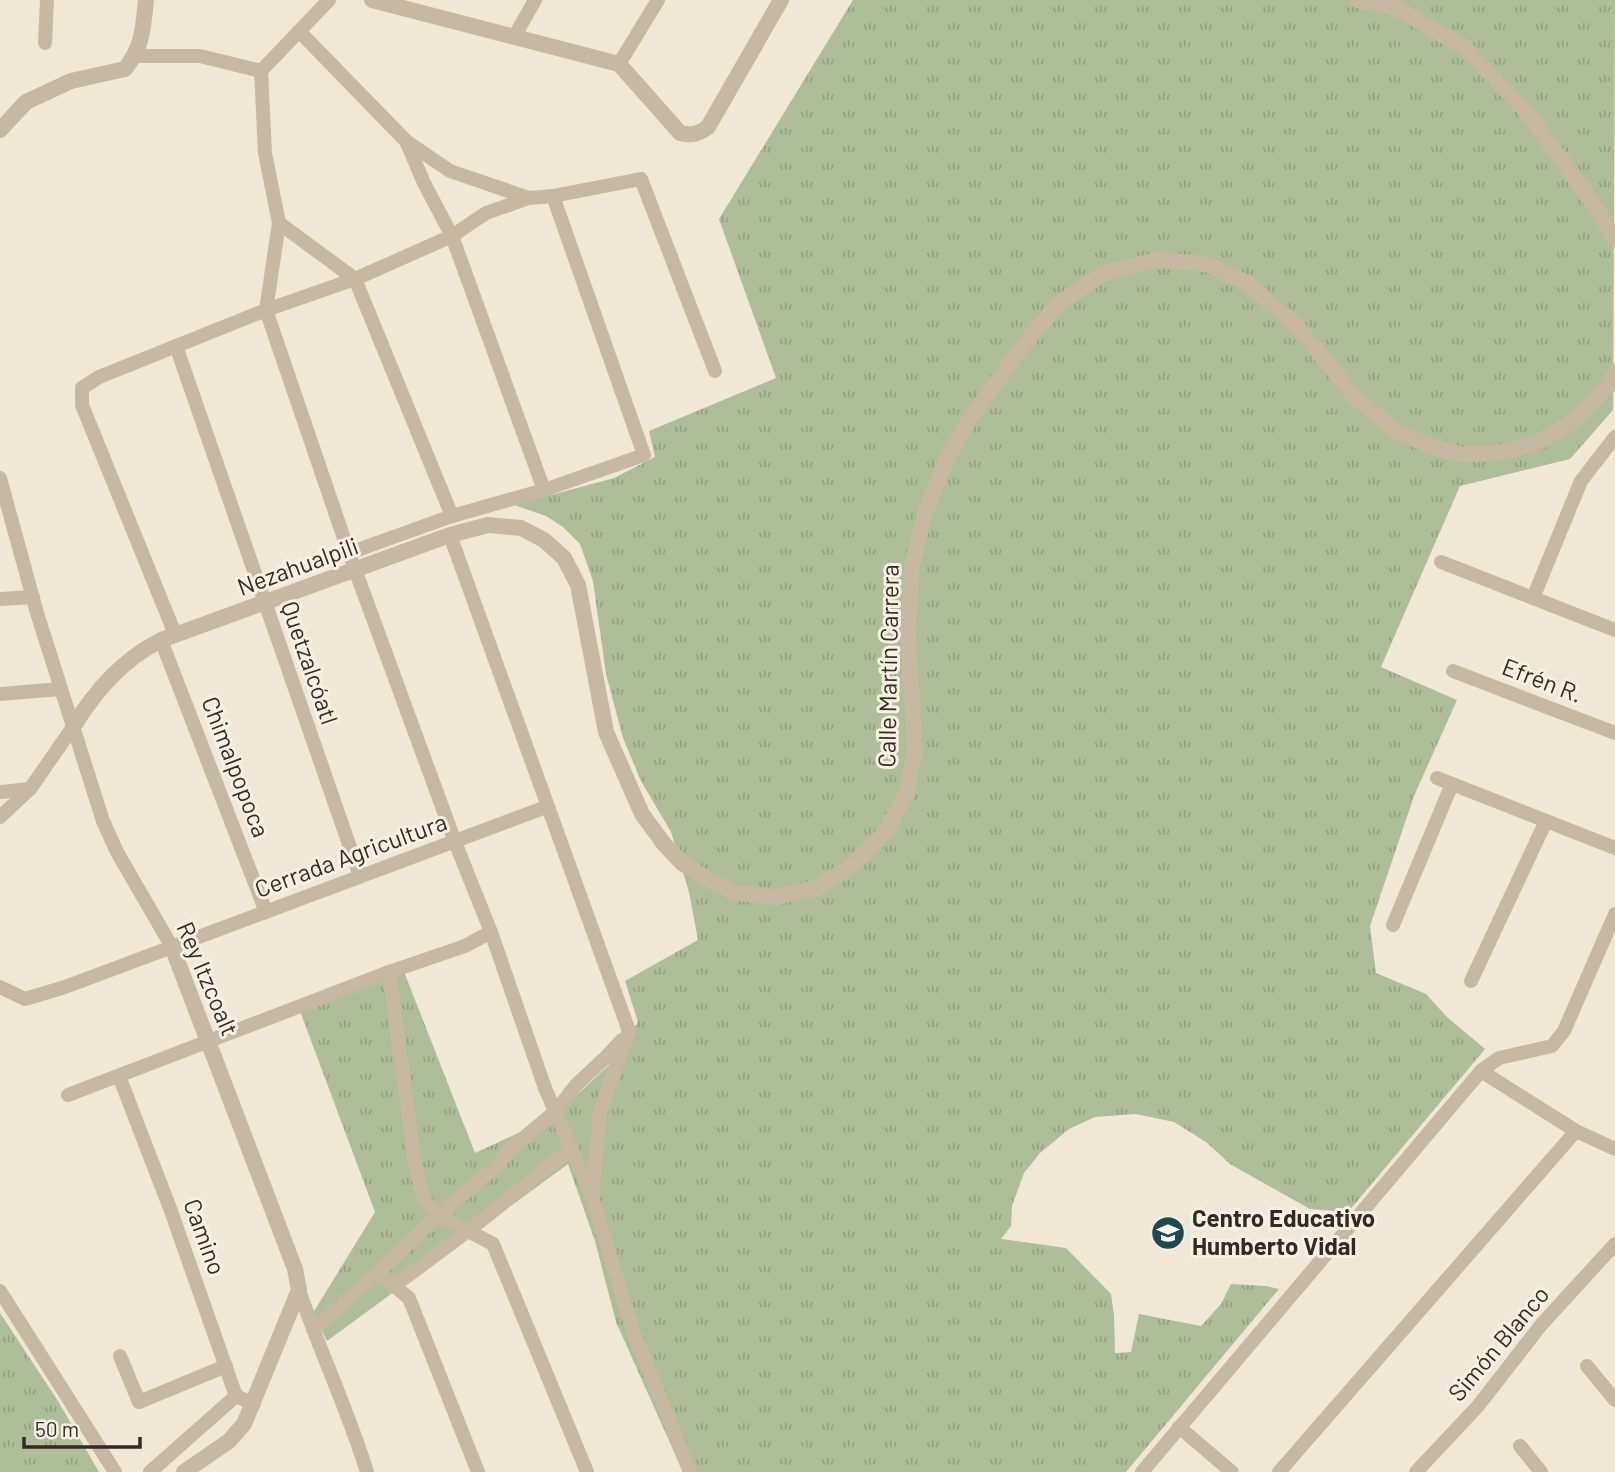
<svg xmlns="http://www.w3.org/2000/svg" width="1615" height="1472" viewBox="0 0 1615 1472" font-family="Barlow,sans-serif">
	<defs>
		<pattern id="grass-tufts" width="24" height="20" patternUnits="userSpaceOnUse" patternTransform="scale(1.75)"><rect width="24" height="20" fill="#adbe98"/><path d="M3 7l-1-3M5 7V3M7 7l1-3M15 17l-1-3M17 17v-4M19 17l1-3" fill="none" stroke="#95a383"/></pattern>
	</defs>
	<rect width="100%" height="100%" fill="#f0e7d7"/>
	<g fill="url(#grass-tufts)">
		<polygon points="853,0 1615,0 1613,410 1570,459 1460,486 1381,667 1457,700 1414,796 1370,926 1376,973 1426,994 1447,1017 1485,1049 1348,1212 1310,1209 1230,1164 1206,1142 1174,1122 1136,1114 1095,1117 1069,1129 1040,1153 1024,1173 1012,1206 1011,1226 1001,1239 1066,1248 1111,1294 1114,1315 1115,1353 1131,1352 1139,1314 1201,1326 1221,1304 1231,1284 1266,1286 1279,1289 1126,1472 683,1472 616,1322 595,1241 568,1164 327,1341 313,1313 375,1212 297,1003 401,964 475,1153 553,1117 609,1065 638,1022 625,981 698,940 689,892 671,832 641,781 623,738 606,674 593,581 580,544 563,527 546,516 514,505 614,478 655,457 649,431 776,378 719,219"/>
		<polygon points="0,1313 58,1401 99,1472 0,1472"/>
	</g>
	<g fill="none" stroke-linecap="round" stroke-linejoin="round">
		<g stroke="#c7b8a4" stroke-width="14">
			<polyline points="329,0 261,71 265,153 279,223 266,310 349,553 455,842 491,932 545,1088 592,1197 633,1331 690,1472"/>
			<polyline points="299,31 406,141 450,171 529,198"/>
			<polyline points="514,37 535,0"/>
			<polyline points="45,43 47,0"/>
			<polyline points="135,56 200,56 261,71"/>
			<polyline points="619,64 658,0"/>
			<polyline points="406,141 424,183 452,236 544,490"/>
			<polyline points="279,223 355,279 452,516"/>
			<polyline points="176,346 360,876"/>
			<polyline points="0,478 37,613 103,821 117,852 172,947"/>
			<polyline points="450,535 629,1031 600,1111 592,1196"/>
			<polyline points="349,553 452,516 544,490 644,455 553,196"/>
			<polyline points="1441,562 1615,630"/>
			<polyline points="1533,598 1581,481 1615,437"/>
			<polyline points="0,599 33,597"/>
			<polyline points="175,634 82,405 82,388 99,377 266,310 355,279 452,236 486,213 529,198 553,196 641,179 715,371"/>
			<polyline points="161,640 266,912"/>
			<polyline points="1453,671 1615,733"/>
			<polyline points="0,694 61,689"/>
			<polyline points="1437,778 1615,848"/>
			<polyline points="0,792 30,789"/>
			<polyline points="0,817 30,789 73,727"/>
			<polyline points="1393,925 1452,784"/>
			<polyline points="389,972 415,1164 424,1200 438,1215 493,1244 587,1472"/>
			<polyline points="1471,981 1546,821"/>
			<polyline points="0,987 25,999 65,987 546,807"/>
			<polyline points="1481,1071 1576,1131 1615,1149"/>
			<polyline points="119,1076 171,1211 236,1396 254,1404"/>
			<polyline points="68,1095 389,972 465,946 491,932"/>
			<polyline points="378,1273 409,1298 478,1472"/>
			<polyline points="394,1286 468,1231 572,1148"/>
			<path d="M 299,1290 C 320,1352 348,1410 367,1472"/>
			<polyline points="0,1291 115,1472"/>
			<polyline points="313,1330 378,1273 438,1215 498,1165 508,1151 556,1111 576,1085 604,1059 622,1040"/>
			<polyline points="120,1356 139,1402 226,1366"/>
			<polyline points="1587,1366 1615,1400"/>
			<polyline points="1179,1427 1232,1472"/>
			<polyline points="1520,1446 1541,1472"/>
			<polyline points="150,1472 236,1396"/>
			<polyline points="1142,1472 1481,1071 1499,1058 1552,1046 1564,1031 1615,914"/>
			<polyline points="1279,1472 1576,1131"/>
			<polyline points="1416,1472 1478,1406 1541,1325 1615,1244"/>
		</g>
		<g stroke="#c7b8a4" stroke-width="16">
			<path d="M 372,0 L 619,64 L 680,133 C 692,136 698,134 708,127 L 781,0"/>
			<polyline points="1357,0 1396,8 1464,47 1526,111 1590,199 1615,238"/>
			<path d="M 0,130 L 26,102 L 71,81 L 125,69 C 143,46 143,28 146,0"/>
			<path d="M 73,727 C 96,690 122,660 161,640 L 450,535 L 488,525 L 521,528 L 544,540 L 564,558 L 578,585 L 606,732 L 642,814 L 664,844 L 682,863 L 706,878 L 735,893 L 776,897 L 817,888 L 855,863 L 886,831 L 906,795 L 915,752 L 908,636 L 912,566 L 924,516 L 946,460 L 972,416 L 1022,347 L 1058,304 L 1103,274 L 1157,260 L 1207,264 L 1247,283 L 1296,325 L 1356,398 L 1396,431 L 1430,446 L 1462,455 L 1504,452 L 1541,441 L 1575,420 L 1609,385 L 1615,372"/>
			<polyline points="172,947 295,1269 299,1290 244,1424 229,1441 184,1472"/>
		</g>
	</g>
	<defs>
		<g id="school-disc" transform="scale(1.75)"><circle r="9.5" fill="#1d4952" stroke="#f8f0e3"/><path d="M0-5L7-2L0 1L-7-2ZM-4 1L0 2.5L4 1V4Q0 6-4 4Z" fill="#fff"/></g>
	</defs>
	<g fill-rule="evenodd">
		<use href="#school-disc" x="1168" y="1233"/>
	</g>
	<g text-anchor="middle" stroke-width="6" stroke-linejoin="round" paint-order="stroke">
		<g font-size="24" fill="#322b25" stroke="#f8f0e3">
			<text transform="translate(298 567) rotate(-20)" y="8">Nezahualpili</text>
			<text transform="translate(309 663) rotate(71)" y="8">Quetzalcóatl</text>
			<text transform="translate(889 666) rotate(-89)" y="8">Calle Martín Carrera</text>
			<text transform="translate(1542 681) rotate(21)" y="8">Efrén R.</text>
			<text transform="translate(235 767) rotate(69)" y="8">Chimalpopoca</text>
			<text transform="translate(351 856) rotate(-20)" y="8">Cerrada Agricultura</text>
			<text transform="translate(207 979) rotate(67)" y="8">Rey Itzcoalt</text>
			<text transform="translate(204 1237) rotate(70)" y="8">Camino</text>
			<text transform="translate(1499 1344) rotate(-50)" y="8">Simón Blanco</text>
		</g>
		<g font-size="24" font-weight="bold" fill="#322b25" stroke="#f8f0e3" text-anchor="start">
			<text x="1192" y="1227">Centro Educativo<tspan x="1192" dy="28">Humberto Vidal</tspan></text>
		</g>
	</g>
	<path d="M24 1437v10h116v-10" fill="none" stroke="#322b25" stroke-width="3.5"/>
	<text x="35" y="1437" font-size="21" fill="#322b25" stroke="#f8f0e3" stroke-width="5" paint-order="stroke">50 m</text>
</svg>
